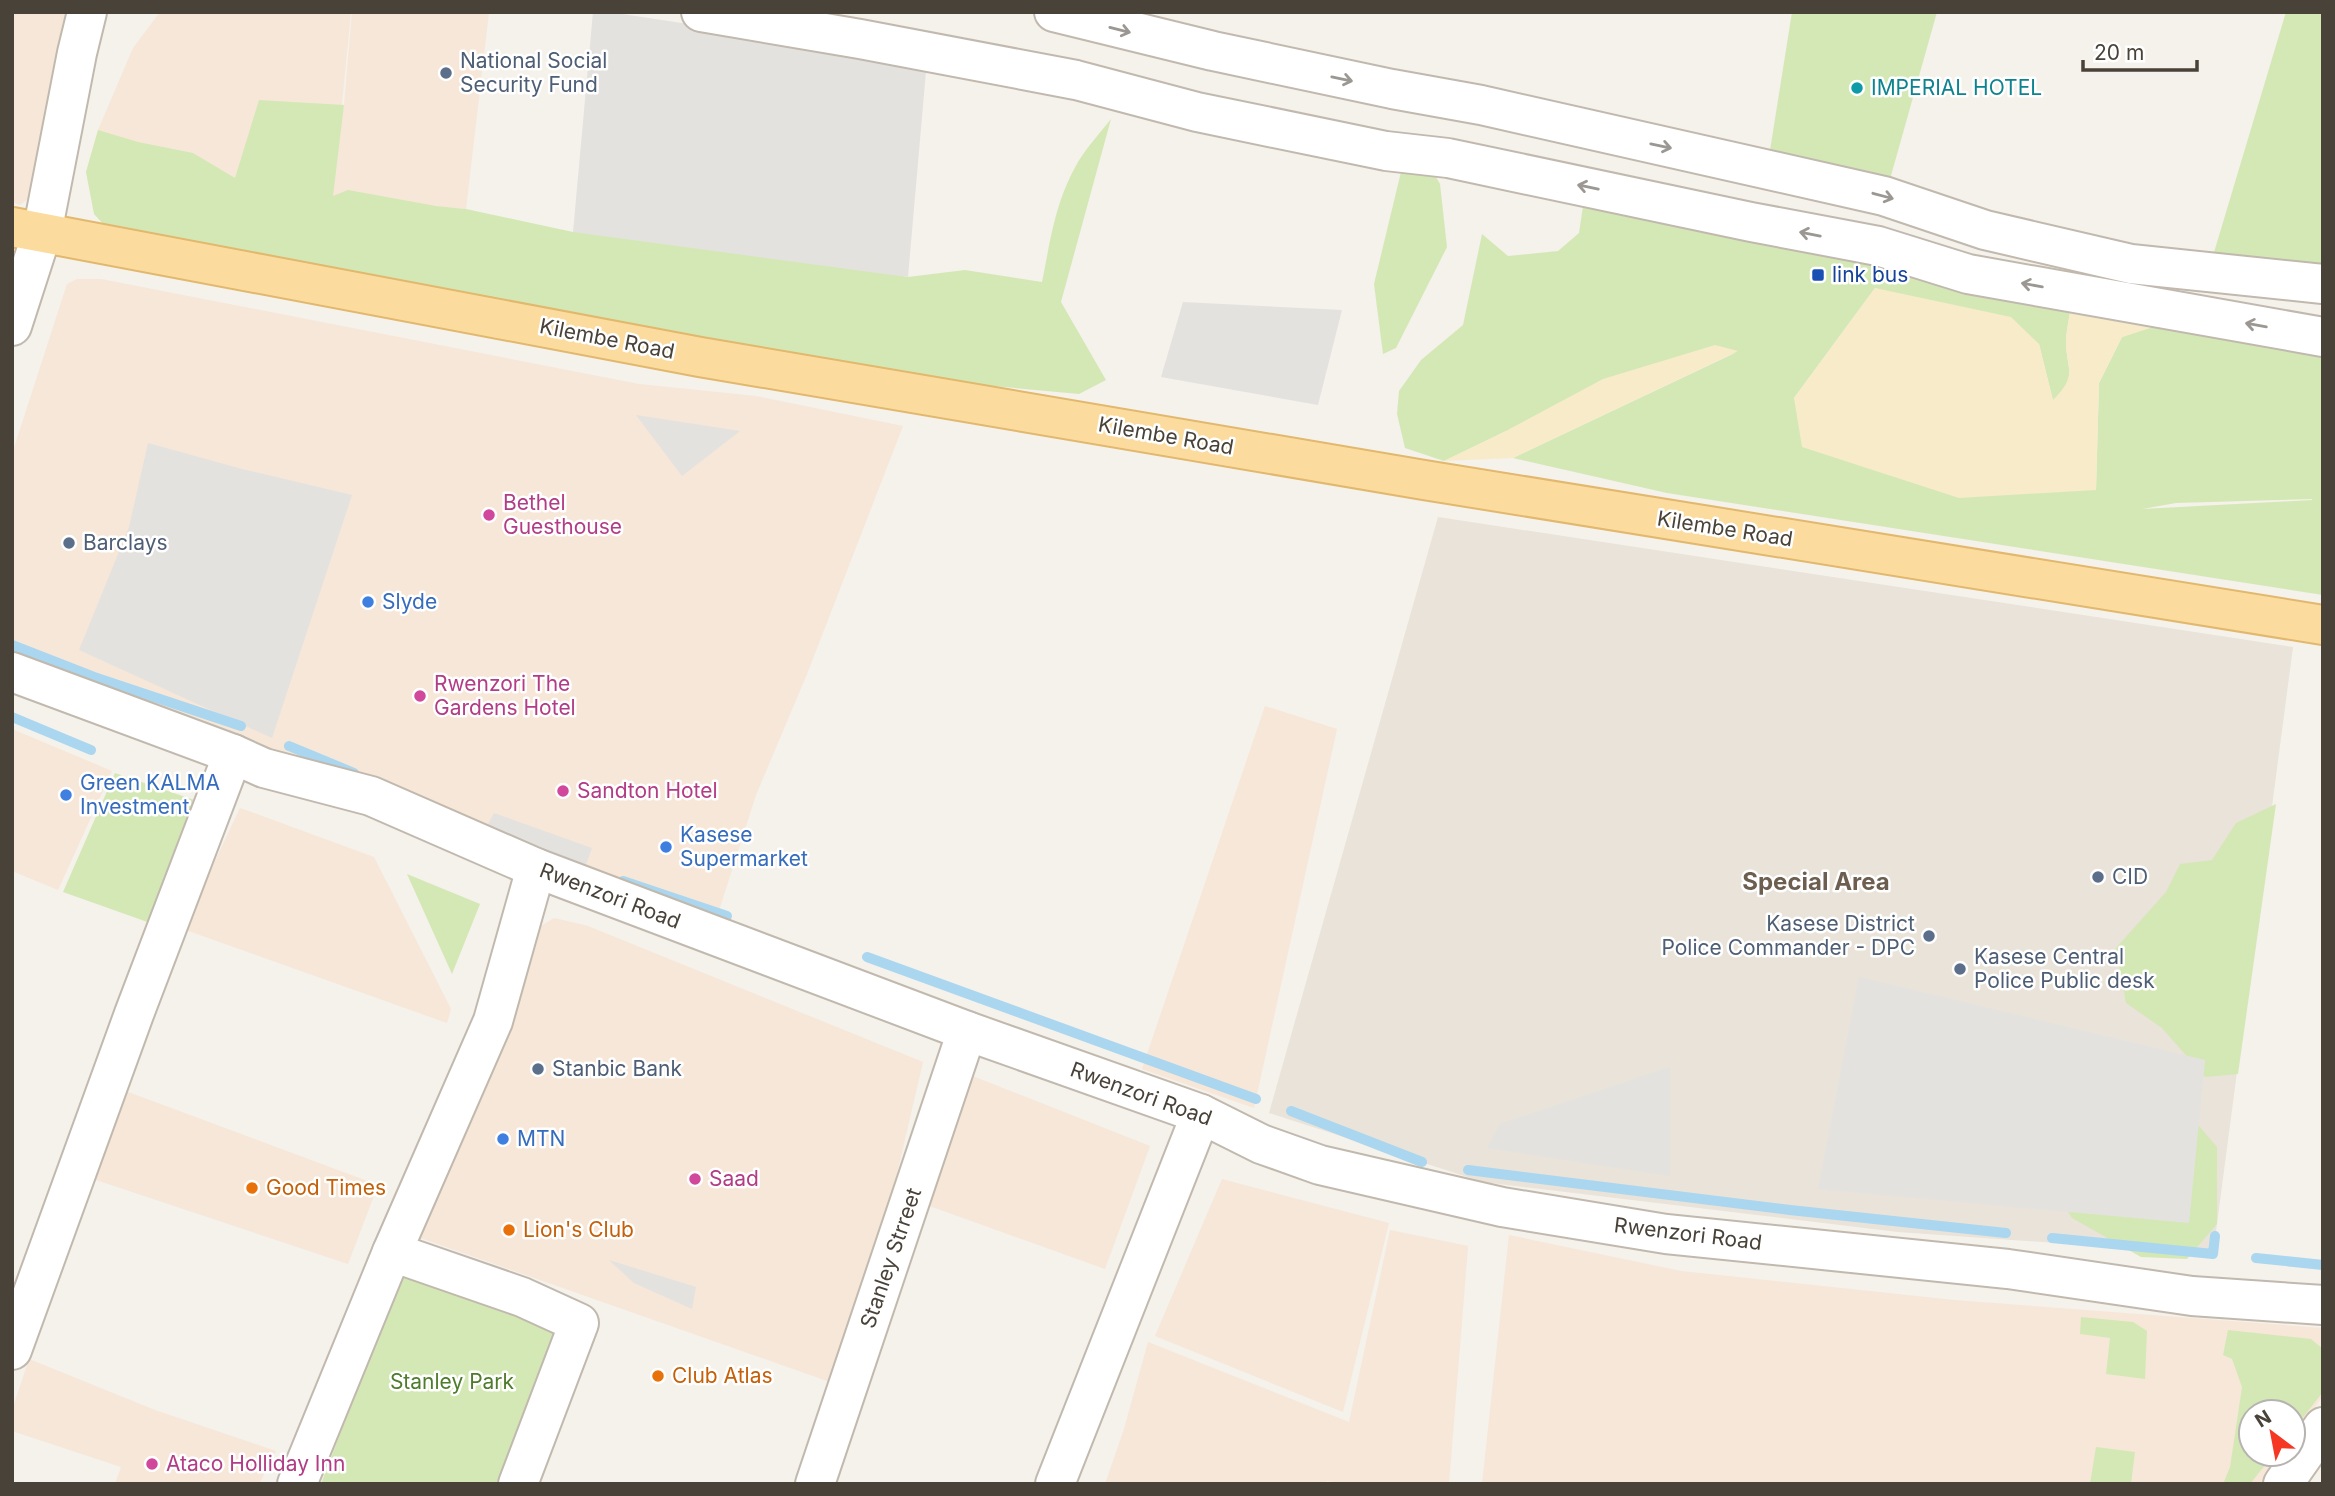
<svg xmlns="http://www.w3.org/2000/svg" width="2335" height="1496" viewBox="0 0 2335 1496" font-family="Inter,sans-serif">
	<rect width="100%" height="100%" fill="#f5f1eb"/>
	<polygon fill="#e9e3d9" points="1438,517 2293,647 2213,1254 1898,1232 1483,1182 1269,1113"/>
	<g fill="#f6e7d8">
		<polygon points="12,12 87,12 43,188 20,205 12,202"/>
		<polygon points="160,12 351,12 337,154 344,105 352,12 489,12 466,209 332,196 333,190 86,172 98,130 133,48"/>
		<polygon points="77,279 101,279 639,384 756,396 903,426 807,674 756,795 714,926 12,653 12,454 67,284"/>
		<polygon points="1265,706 1337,729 1254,1108 1142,1069"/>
		<polygon points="12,729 112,771 58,890 12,871"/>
		<polygon points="240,808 374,857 451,1009 447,1023 183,929"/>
		<polygon points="554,918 588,926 923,1062 847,1388 412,1235 528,934"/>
		<polygon points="960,1071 1150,1146 1105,1269 910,1199"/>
		<polygon points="120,1089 378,1185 348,1264 87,1177"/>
		<polygon points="1222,1179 1389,1223 1343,1412 1155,1336"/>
		<polygon points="1390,1230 1468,1246 1449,1484 1343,1484 1327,1481 1325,1484 1105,1484 1124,1429 1148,1342 1349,1422"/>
		<polygon points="1509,1235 1681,1271 1954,1300 2323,1328 2323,1396 2293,1437 2293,1412 2251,1412 2251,1454 2281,1454 2260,1484 1482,1484"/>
		<polygon points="29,1359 155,1410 276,1451 259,1484 115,1484 121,1467 12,1431 12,1410"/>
	</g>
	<g fill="#d4e8b5" fill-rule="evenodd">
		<polygon points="1792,12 1937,12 1885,197 1765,182"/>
		<polygon points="2286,12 2323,12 2323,299 2209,269"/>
		<path d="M 259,100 L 344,105 L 333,196 L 348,190 L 436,206 L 466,209 L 573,232 L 588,218 L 908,277 L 965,270 L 1042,282 C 1051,238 1055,202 1078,162 C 1087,147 1100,133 1111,119 L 1061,302 L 1106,380 L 1079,394 L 939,381 L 573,313 L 114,236 L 94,214 L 86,172 L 98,130 L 138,142 L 193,153 L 235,178 Z"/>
		<polygon points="1429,165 1440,184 1447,247 1396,348 1383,354 1374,284 1401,172"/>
		<path d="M 1586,186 L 2071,304 C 2070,315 2067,327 2066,338 C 2065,370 2080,373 2053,401 L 2039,344 L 1875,288 L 1794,398 L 2096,490 L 2099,383 L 2122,337 L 2171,321 L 2323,355 L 2323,595 L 1667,493 L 1513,458 L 1737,352 L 1504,432 L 1444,461 L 1405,448 L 1397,414 L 1399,391 L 1421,360 L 1463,325 L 1482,234 L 1508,256 L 1558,251 L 1579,233 ZM 2312,499 L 2312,500 L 2142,509 L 2176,503 Z"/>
		<polygon points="115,773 203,803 153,924 63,892"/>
		<polygon points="2276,804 2238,1074 2205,1077 2162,1028 2126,1003 2116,948 2166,892 2180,864 2212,860 2236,823"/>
		<polygon points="407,874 480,904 452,974"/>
		<polygon points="2181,1105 2217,1147 2217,1224 2187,1259 2141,1257 2072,1218 2045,1174"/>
		<polygon points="403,1267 565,1329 504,1484 321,1484"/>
		<polygon points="2081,1317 2133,1322 2147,1331 2145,1379 2106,1374 2110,1338 2080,1334"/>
		<polygon points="2228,1330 2311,1339 2323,1349 2323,1392 2293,1430 2293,1412 2251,1412 2251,1454 2274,1454 2250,1484 2223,1484 2230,1467 2242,1387 2232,1359 2223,1355"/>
		<polygon points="2096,1447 2135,1452 2131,1484 2090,1484"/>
	</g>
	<g fill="#f7ebc9">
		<path d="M 1875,288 L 2011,317 L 2039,344 L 2053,400 C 2080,373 2065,369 2066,338 C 2067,327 2070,315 2071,304 L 2171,321 L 2122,337 L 2099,383 L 2096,490 L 1959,498 L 1802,447 L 1794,398 Z"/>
		<polygon points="1715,345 1738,351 1513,458 1444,461 1504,432 1603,379"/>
	</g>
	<g fill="#e4e2df">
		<polygon points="593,12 609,12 927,60 908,277 573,232"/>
		<polygon points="1183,302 1342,310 1318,405 1161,377"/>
		<polygon points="636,415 740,431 682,476"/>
		<polygon points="148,443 242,469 352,495 272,738 79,650 129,527"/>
		<polygon points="494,813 592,848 577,889 475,849"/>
		<polygon points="1859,977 2205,1060 2189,1223 1818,1189"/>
		<polygon points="1670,1067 1670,1176 1487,1148 1500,1124"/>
		<polygon points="609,1260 696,1287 692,1309 634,1283"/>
	</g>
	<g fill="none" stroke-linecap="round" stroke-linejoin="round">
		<g stroke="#aad6ef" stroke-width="10">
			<polyline points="12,645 94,677 241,726"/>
			<polyline points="12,717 91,750"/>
			<polyline points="289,746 354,773"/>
			<polyline points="623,881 727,916"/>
			<polyline points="867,957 1256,1099"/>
			<polyline points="1291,1111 1422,1162"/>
			<polyline points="1468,1170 1790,1210 2006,1233"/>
			<polyline points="2052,1238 2213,1254 2215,1236"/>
			<polyline points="2256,1258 2323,1265"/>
		</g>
		<g stroke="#c1b9ae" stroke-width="42">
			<g id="minor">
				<polyline points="701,12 860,39 1076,80 1197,112 1386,151 1448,158 1751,222 1878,246 1968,274 2323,337"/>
				<polyline points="1054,12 1213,51 1392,89 1481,105 1884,196 1985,230 2131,264 2323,284"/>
				<polyline points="42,233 77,53 87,12"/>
				<polyline points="12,672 233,754 264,768 371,796 536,868 967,1031 1201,1114 1261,1144 1320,1165 1502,1207 1666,1234 2008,1269 2192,1296 2323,1305"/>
				<polyline points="392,1252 522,1297 579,1323 518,1484"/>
				<polyline points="12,1350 134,1014 233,754"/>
				<polyline points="297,1484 392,1252 493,1021 536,868"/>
				<polyline points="815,1484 967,1031"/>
				<polyline points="1055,1484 1201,1114"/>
				<polyline points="2283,1484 2323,1427"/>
			</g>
		</g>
		<g stroke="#c1b9ae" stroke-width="42">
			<polyline id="tertiary" points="12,326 42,233"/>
		</g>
		<g stroke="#e1b86d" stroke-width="42">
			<polyline id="primary" points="12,227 700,357 1424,480 2323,625"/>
		</g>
		<use href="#minor" stroke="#fff" stroke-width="38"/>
		<use href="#tertiary" stroke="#fff" stroke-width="38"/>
		<use href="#primary" stroke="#fcdc9e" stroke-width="38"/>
	</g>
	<defs><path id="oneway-shaft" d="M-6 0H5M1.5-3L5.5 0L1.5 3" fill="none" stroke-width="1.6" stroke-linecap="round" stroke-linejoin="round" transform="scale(1.75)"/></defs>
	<g stroke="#9b9792">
		<use href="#oneway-shaft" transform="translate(1120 30) rotate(14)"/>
		<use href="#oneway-shaft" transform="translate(1342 79) rotate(12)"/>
		<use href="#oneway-shaft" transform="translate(1661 146) rotate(12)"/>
		<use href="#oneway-shaft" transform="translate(1588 187) rotate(-168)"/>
		<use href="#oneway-shaft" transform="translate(1883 196) rotate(15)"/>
		<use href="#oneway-shaft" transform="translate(1810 234) rotate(-169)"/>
		<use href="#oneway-shaft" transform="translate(2032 285) rotate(-170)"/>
		<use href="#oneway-shaft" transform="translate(2256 325) rotate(-170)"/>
	</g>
	<g fill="#5c6f8a" stroke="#fff" stroke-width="2.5">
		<circle cx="446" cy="73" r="7"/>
		<circle cx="69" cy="543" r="7"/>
		<circle cx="2098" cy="877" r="7"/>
		<circle cx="1929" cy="936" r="7"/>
		<circle cx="1960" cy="969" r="7"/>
		<circle cx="538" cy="1069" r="7"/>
	</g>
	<circle fill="#0f9aa8" stroke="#fff" stroke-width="2.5" cx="1857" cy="88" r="7"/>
	<rect fill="#1a4fb4" stroke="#fff" stroke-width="2.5" x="1811" y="268" width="14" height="14" rx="3.5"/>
	<g fill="#d1479c" stroke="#fff" stroke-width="2.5">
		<circle cx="489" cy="515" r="7"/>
		<circle cx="420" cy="696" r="7"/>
		<circle cx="563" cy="791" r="7"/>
		<circle cx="695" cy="1179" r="7"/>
		<circle cx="152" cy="1464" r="7"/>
	</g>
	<g fill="#3f7fe0" stroke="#fff" stroke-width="2.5">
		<circle cx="368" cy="602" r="7"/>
		<circle cx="66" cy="795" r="7"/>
		<circle cx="666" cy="847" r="7"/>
		<circle cx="503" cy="1139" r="7"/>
	</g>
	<g fill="#e8710a" stroke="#fff" stroke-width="2.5">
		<circle cx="252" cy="1188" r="7"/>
		<circle cx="509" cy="1230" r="7"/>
		<circle cx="658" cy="1376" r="7"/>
	</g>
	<g text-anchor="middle" stroke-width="5" stroke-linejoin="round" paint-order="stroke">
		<g font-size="21" fill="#4e5e75" stroke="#fff" text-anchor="start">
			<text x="460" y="68">National Social<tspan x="460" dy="24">Security Fund</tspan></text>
			<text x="83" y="550">Barclays</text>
			<text x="2112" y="884">CID</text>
			<text x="1915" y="931" text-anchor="end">Kasese District<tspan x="1915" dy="24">Police Commander - DPC</tspan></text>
			<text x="1974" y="964">Kasese Central<tspan x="1974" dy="24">Police Public desk</tspan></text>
			<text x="552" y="1076">Stanbic Bank</text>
		</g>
		<g font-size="21" fill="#0d838f" stroke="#fff" text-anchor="start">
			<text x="1871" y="95">IMPERIAL HOTEL</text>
		</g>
		<g font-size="21" fill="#164399" stroke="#fff" text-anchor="start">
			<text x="1832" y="282">link bus</text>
		</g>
		<g font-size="21" fill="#494239" stroke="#fff">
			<text transform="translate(607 339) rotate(11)" y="7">Kilembe Road</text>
			<text transform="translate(1166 436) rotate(10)" y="7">Kilembe Road</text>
			<text transform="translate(1725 529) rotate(9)" y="7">Kilembe Road</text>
			<text transform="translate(610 896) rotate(21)" y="7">Rwenzori Road</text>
			<text transform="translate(1141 1094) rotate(20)" y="7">Rwenzori Road</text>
			<text transform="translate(1688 1234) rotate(7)" y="7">Rwenzori Road</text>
			<text transform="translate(891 1258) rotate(-71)" y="7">Stanley Strreet</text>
		</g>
		<g font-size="21" fill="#b23c85" stroke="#fff" text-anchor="start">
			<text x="503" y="510">Bethel<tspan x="503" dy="24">Guesthouse</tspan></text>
			<text x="434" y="691">Rwenzori The<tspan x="434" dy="24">Gardens Hotel</tspan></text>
			<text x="577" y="798">Sandton Hotel</text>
			<text x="709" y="1186">Saad</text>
			<text x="166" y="1471">Ataco Holliday Inn</text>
		</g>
		<g font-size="21" fill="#366cbe" stroke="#fff" text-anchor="start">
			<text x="382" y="609">Slyde</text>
			<text x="80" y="790">Green KALMA<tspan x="80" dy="24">Investment</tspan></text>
			<text x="680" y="842">Kasese<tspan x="680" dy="24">Supermarket</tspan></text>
			<text x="517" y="1146">MTN</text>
		</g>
		<g font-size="21" fill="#c56008" stroke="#fff" text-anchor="start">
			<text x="266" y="1195">Good Times</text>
			<text x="523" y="1237">Lion's Club</text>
			<text x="672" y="1383">Club Atlas</text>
		</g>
		<g font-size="21" fill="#4e7b2c" stroke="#fff">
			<text x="452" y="1389">Stanley Park</text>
		</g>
		<g font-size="24" font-weight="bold" fill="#6c5f50" stroke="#fff">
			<text x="1816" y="890">Special Area</text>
		</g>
	</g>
	<rect width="2335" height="1496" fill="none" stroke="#494239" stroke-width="28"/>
	<g transform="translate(2272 1433) rotate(328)"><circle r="33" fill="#ffffff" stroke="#b6b3b0" stroke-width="2"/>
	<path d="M0-5L12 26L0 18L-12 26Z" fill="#f43823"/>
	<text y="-10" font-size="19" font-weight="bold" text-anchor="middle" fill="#494239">N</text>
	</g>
	<path d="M2083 60v10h114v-10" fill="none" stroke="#494239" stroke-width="3.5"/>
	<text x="2094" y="60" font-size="21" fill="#494239" stroke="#ffffff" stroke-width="5" paint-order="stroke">20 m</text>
</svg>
